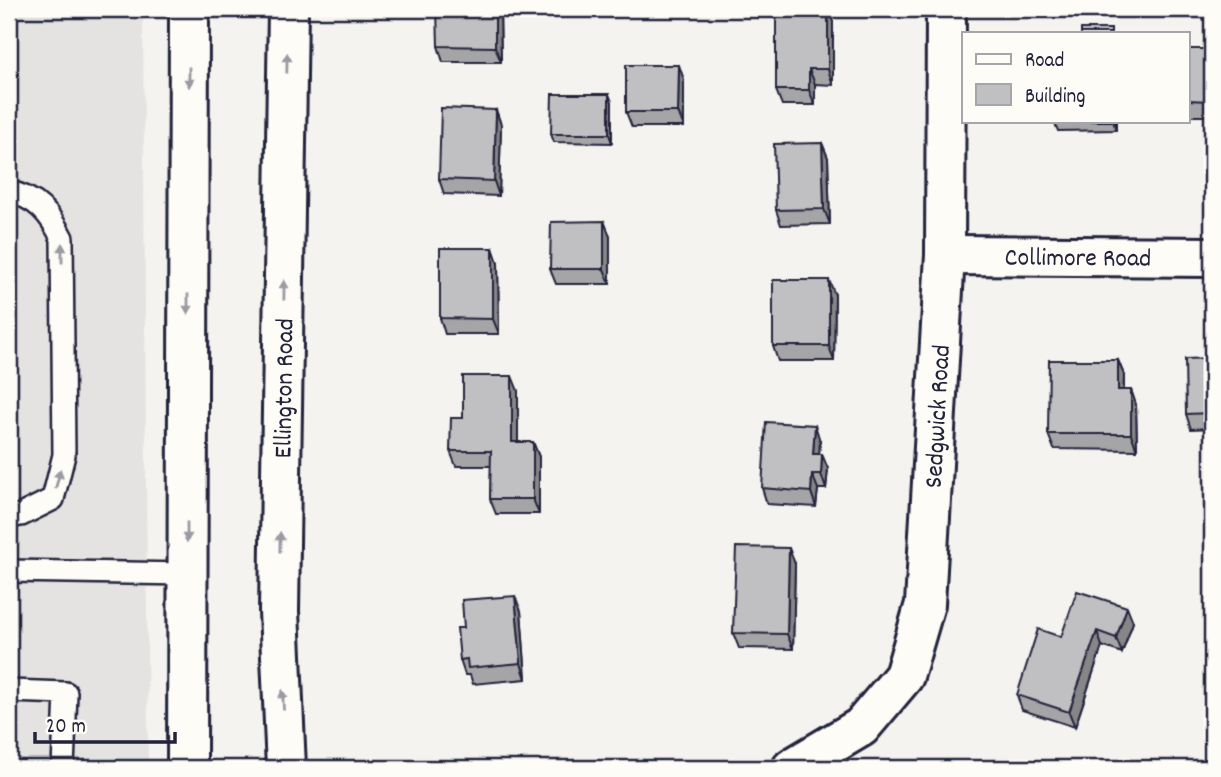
<svg xmlns="http://www.w3.org/2000/svg" width="1221" height="777" viewBox="0 0 1221 777" font-family="Dekko,sans-serif">
	<rect width="100%" height="100%" fill="#f4f3ef"/>
	<filter id="ink" filterUnits="userSpaceOnUse"><feTurbulence type="fractalNoise" baseFrequency=".0143" numOctaves="2"/><feDisplacementMap in="SourceGraphic" scale="14" xChannelSelector="R" yChannelSelector="G"/><feConvolveMatrix kernelMatrix="1 2 1 2 8 2 1 2 1" color-interpolation-filters="sRGB"/></filter>
	<g filter="url(#ink)">
		<polygon fill="#e4e3e2" points="9,9 143,9 148,768 9,768"/>
		<g fill="none" stroke-linecap="round" stroke-linejoin="round">
			<g stroke="#22223b" stroke-width="26">
				<g id="service">
					<path d="M 9,192 C 36,197 50,214 62,238 L 64,455 L 53,499 L 21,515 L 9,517"/>
					<polyline points="9,571 187,574"/>
					<polyline points="9,691 66,693 63,768"/>
				</g>
			</g>
			<g stroke="#22223b" stroke-width="44">
				<g id="minor">
					<path id="s1" d="M 945,255 L 1212,257"/>
					<path id="s2" d="M 792,768 L 861,727 L 904,676 L 925,604 L 945,255 L 946,9"/>
				</g>
			</g>
			<g stroke="#22223b" stroke-width="44">
				<g id="trunk">
					<polyline points="187,768 189,9"/>
					<path id="s3" d="M 286,768 L 279,611 L 288,9"/>
				</g>
			</g>
			<use href="#service" stroke="#fdfcf7" stroke-width="21"/>
			<use href="#minor" stroke="#fdfcf7" stroke-width="38"/>
			<use href="#trunk" stroke="#fdfcf7" stroke-width="38"/>
		</g>
		<g fill="#a5a4a7" stroke="#22223b" stroke-width="2">
			<polygon points="445,9 500,9 501,62 443,62 438,46"/>
			<polygon points="776,9 828,9 833,22 833,85 815,84 815,105 782,105 776,90"/>
			<polygon points="1188,49 1212,50 1212,116 1188,116"/>
			<polygon points="684,80 684,127 632,127 626,112"/>
			<polygon points="612,102 612,143 554,142 551,134"/>
			<polygon points="496,110 501,125 499,196 444,194 439,179"/>
			<polygon points="1054,121 1116,121 1116,130 1058,131"/>
			<polygon points="822,143 828,158 830,224 781,225 776,210"/>
			<polygon points="604,221 610,237 610,284 556,284 550,269"/>
			<polygon points="493,248 498,263 499,334 445,334 440,318"/>
			<polygon points="835,295 834,361 778,361 773,346"/>
			<polygon points="1212,358 1212,428 1191,429 1186,414"/>
			<polygon points="1118,360 1124,375 1124,390 1131,390 1136,405 1137,450 1054,449 1048,434"/>
			<polygon points="518,391 518,442 533,442 539,457 539,514 496,514 490,499 491,466 456,466 450,451 463,418"/>
			<polygon points="820,441 819,454 828,469 826,489 818,489 816,507 767,504 762,488"/>
			<polygon points="795,564 793,649 739,648 733,633"/>
			<polygon points="1127,607 1133,622 1122,653 1102,646 1075,727 1022,710 1017,695 1061,637"/>
			<polygon points="521,611 526,679 473,684 470,675 465,675 460,660 464,628"/>
		</g>
		<g fill="#868688" stroke="#22223b" stroke-width="2">
			<polygon points="495,9 500,9 501,62 495,47"/>
			<polygon points="828,9 833,22 833,85 828,69"/>
			<polygon points="1212,50 1212,106 1210,101"/>
			<polygon points="679,65 684,80 684,127 678,112"/>
			<polygon points="809,69 815,84 815,105 809,90"/>
			<polygon points="609,94 612,102 612,143 609,134"/>
			<polygon points="496,110 501,125 499,196 494,181"/>
			<polygon points="1113,121 1116,121 1116,130"/>
			<polygon points="822,143 828,158 830,224 824,209"/>
			<polygon points="604,221 610,237 610,284 604,269"/>
			<polygon points="493,248 498,263 499,334 493,319"/>
			<polygon points="829,280 835,295 834,361 829,346"/>
			<polygon points="1118,360 1124,375 1123,405 1118,390"/>
			<polygon points="512,376 518,391 518,457 512,442"/>
			<polygon points="1131,390 1136,405 1137,450 1131,434"/>
			<polygon points="815,425 820,441 818,469 813,454"/>
			<polygon points="533,442 539,457 539,514 533,499"/>
			<polygon points="822,454 828,469 826,489 821,474"/>
			<polygon points="812,474 818,489 816,507 811,492"/>
			<polygon points="789,548 795,564 793,649 787,634"/>
			<polygon points="515,596 521,611 526,679 521,663"/>
			<polygon points="1127,607 1133,622 1122,653 1116,638"/>
			<polygon points="1097,631 1102,646 1075,727 1069,712"/>
		</g>
		<g fill="#c0bfc2" stroke="#22223b" stroke-width="2">
			<polygon points="437,9 495,9 495,47 438,46"/>
			<polygon points="776,9 828,9 828,69 809,69 809,90 776,90"/>
			<rect x="1081" y="29" width="30" height="4"/>
			<polygon points="1188,49 1212,49 1210,101 1188,100"/>
			<polygon points="626,65 679,65 678,112 626,112"/>
			<polygon points="552,94 609,94 609,134 551,134"/>
			<polygon points="441,108 496,110 494,181 439,179"/>
			<polygon points="822,143 824,209 776,210 774,144"/>
			<polygon points="604,221 604,269 550,269 551,222"/>
			<polygon points="440,248 493,248 493,319 440,318"/>
			<rect x="773" y="280" width="56" height="66"/>
			<polygon points="1212,358 1212,413 1186,414 1185,359"/>
			<polygon points="1049,360 1118,360 1118,390 1131,390 1131,434 1048,434"/>
			<polygon points="463,376 512,376 512,442 533,442 533,499 490,499 491,451 450,451 451,418 463,418"/>
			<polygon points="766,422 815,425 813,454 822,454 821,474 812,474 811,492 762,488"/>
			<polygon points="736,547 789,548 787,634 733,633"/>
			<polygon points="1077,591 1127,607 1116,638 1097,631 1069,712 1017,695 1038,629 1061,637"/>
			<polygon points="515,596 521,663 468,668 467,659 460,660 457,628 464,628 462,600"/>
		</g>
		<defs><path id="oneway-solid" d="M-6-.8H1V-3.2L6.5 0L1 3.2V.8H-6Z" transform="scale(1.75)"/></defs>
		<g fill="#9a9aa2">
			<use href="#oneway-solid" transform="translate(287 63) rotate(-89)"/>
			<use href="#oneway-solid" transform="translate(189 77) rotate(90)"/>
			<use href="#oneway-solid" transform="translate(62 253) rotate(-90)"/>
			<use href="#oneway-solid" transform="translate(284 290) rotate(-89)"/>
			<use href="#oneway-solid" transform="translate(188 304) rotate(90)"/>
			<use href="#oneway-solid" transform="translate(58 479) rotate(-76)"/>
			<use href="#oneway-solid" transform="translate(187 532) rotate(90)"/>
			<use href="#oneway-solid" transform="translate(280 542) rotate(-89)"/>
			<use href="#oneway-solid" transform="translate(283 700) rotate(-93)"/>
		</g>
	</g>
	<g text-anchor="middle" stroke-width="7" stroke-linejoin="round" paint-order="stroke">
		<g font-size="26" fill="#22223b" stroke="#fdfcf7">
			<text dy="9" stroke="none"><textPath href="#s1" startOffset="133">Collimore Road</textPath></text>
			<text dy="9" stroke="none"><textPath href="#s3" startOffset="380">Ellington Road</textPath></text>
			<text dy="9" stroke="none"><textPath href="#s2" startOffset="410">Sedgwick Road</textPath></text>
		</g>
	</g>
	<rect width="1221" height="777" fill="none" stroke="#fdfcf7" stroke-width="35"/>
	<rect x="18" y="18" width="1186" height="742" fill="none" stroke="#22223b" stroke-width="2.5" filter="url(#ink)"/>
	<rect x="962" y="32" width="228" height="91" fill="#fdfcf7" stroke="#a5a5ac" stroke-width="2"/>
	<rect x="976" y="54" width="35" height="10" fill="#fdfcf7" stroke="#a5a5ac" stroke-width="2"/>
	<text x="1025" y="66" font-size="21" fill="#22223b">Road</text>
	<rect x="976" y="84" width="35" height="21" fill="#c0bfc2" stroke="#a5a5ac" stroke-width="2"/>
	<text x="1025" y="102" font-size="21" fill="#22223b">Building</text>
	<path d="M35 732v10h140v-10" fill="none" stroke="#22223b" stroke-width="3.5"/>
	<text x="46" y="732" font-size="21" fill="#22223b" stroke="#fdfcf7" stroke-width="5" paint-order="stroke">20 m</text>
</svg>
